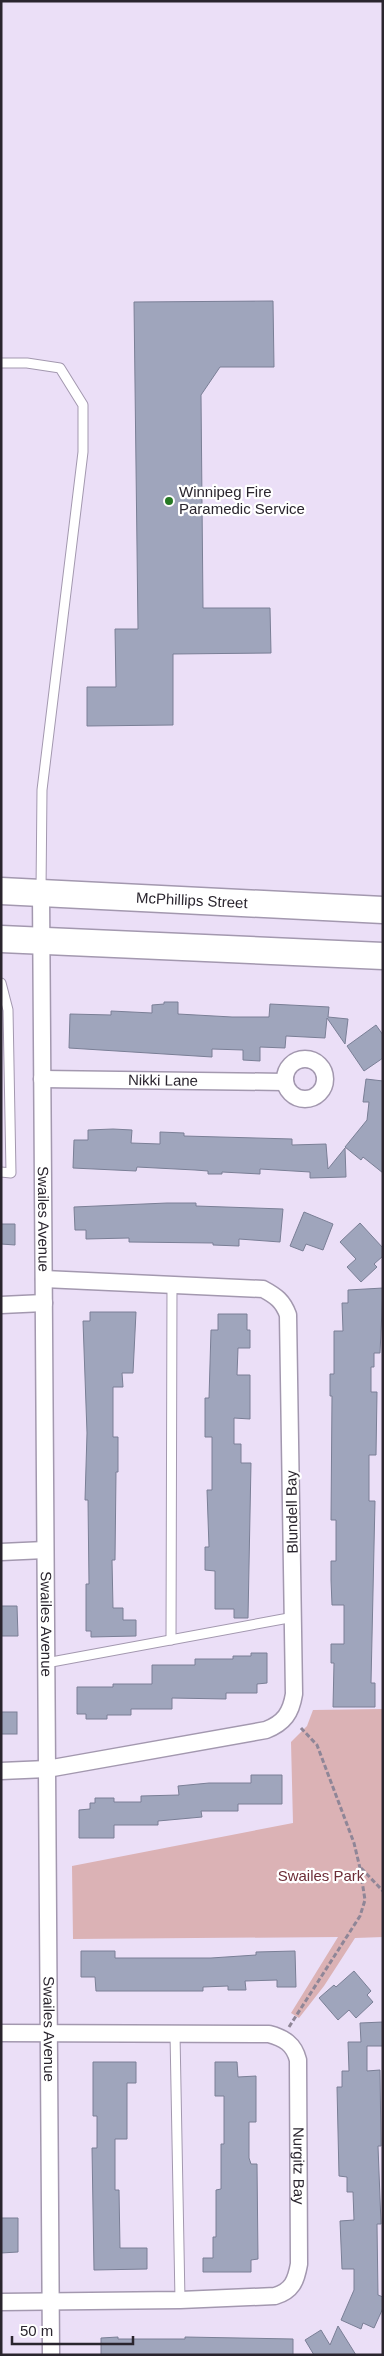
<svg xmlns="http://www.w3.org/2000/svg" width="384" height="2356" viewBox="0 0 384 2356" font-family="Helvetica,sans-serif">
	<rect width="100%" height="100%" fill="#ebdff7"/>
	<polygon fill="#dbb2b5" points="383,1709 383,1937 355,1938 324,1986 299,2018 291,2013 338,1937 73,1939 72,1866 293,1823 291,1742 307,1726 313,1710"/>
	<g fill="#9fa5bc" stroke="#7a7f96">
		<polygon points="273,301 274,367 220,367 201,395 203,608 270,608 271,653 173,654 173,725 87,726 87,687 116,687 115,629 138,629 134,302"/>
		<polygon points="164,1002 178,1002 178,1014 232,1017 269,1017 270,1004 329,1007 328,1017 348,1019 345,1044 327,1018 325,1038 286,1036 285,1048 260,1047 260,1061 243,1060 243,1050 212,1049 212,1057 69,1048 70,1014 111,1015 111,1011 152,1013 152,1005 164,1004"/>
		<polygon points="376,1025 383,1035 383,1058 364,1071 347,1046"/>
		<polygon points="366,1079 383,1081 383,1173 363,1157 361,1160 345,1147 367,1120 369,1102 363,1102"/>
		<polygon points="113,1129 132,1130 131,1143 160,1144 160,1132 184,1133 184,1136 292,1139 292,1145 326,1144 328,1169 345,1148 346,1177 310,1178 310,1172 260,1169 260,1174 222,1172 222,1174 208,1174 208,1171 195,1170 137,1167 136,1171 73,1168 74,1140 88,1140 88,1130"/>
		<polygon points="167,1203 196,1203 196,1206 283,1209 280,1242 239,1239 239,1246 213,1245 213,1243 129,1242 129,1238 86,1239 86,1230 75,1230 74,1207"/>
		<polygon points="304,1212 333,1224 323,1250 306,1244 303,1251 290,1246"/>
		<polygon points="360,1223 383,1248 383,1256 374,1264 377,1267 361,1282 347,1267 356,1259 340,1242"/>
		<polygon points="1,1224 15,1224 15,1245 1,1244"/>
		<polygon points="383,1288 380,1353 374,1353 374,1367 371,1367 371,1392 377,1392 376,1455 369,1455 369,1501 375,1501 371,1683 375,1683 375,1707 333,1707 334,1663 331,1663 331,1644 344,1644 344,1605 332,1605 331,1580 331,1561 336,1561 336,1520 331,1520 332,1396 330,1396 330,1374 334,1374 334,1331 343,1331 342,1303 348,1303 348,1290"/>
		<polygon points="90,1312 136,1312 133,1373 122,1373 123,1387 113,1387 113,1437 118,1437 118,1472 116,1472 115,1560 112,1560 113,1608 123,1608 123,1620 136,1620 136,1636 91,1637 91,1631 86,1631 86,1584 89,1584 88,1500 85,1500 87,1433 83,1321 90,1321"/>
		<polygon points="218,1314 247,1314 247,1330 250,1330 250,1348 238,1348 237,1375 250,1375 250,1419 234,1418 234,1444 241,1444 241,1463 251,1463 248,1618 234,1618 234,1609 215,1609 215,1571 205,1570 205,1547 209,1547 207,1490 212,1490 212,1437 205,1437 205,1398 209,1398 211,1330 218,1330"/>
		<polygon points="1,1606 17,1606 18,1636 1,1636"/>
		<polygon points="251,1653 267,1653 267,1683 257,1684 257,1693 226,1693 226,1699 172,1698 172,1709 131,1709 131,1715 107,1715 107,1719 86,1719 86,1714 77,1714 77,1687 113,1687 113,1684 152,1684 152,1665 195,1665 195,1659 233,1659 233,1656 251,1656"/>
		<rect x="1" y="1712" width="16" height="22"/>
		<polygon points="251,1775 282,1775 282,1804 238,1804 238,1811 201,1811 202,1817 158,1821 158,1825 114,1825 114,1838 79,1838 79,1810 90,1809 90,1803 95,1803 95,1798 114,1798 114,1802 141,1802 141,1796 179,1795 178,1786 209,1783 251,1783"/>
		<polygon points="81,1951 115,1951 115,1958 211,1958 256,1955 256,1952 295,1951 296,1987 277,1987 277,1980 245,1981 246,1990 228,1990 228,1986 203,1987 203,1991 96,1991 95,1977 81,1977"/>
		<polygon points="354,1971 371,1991 367,1995 373,2002 356,2018 349,2010 338,2020 319,1998 334,1985 336,1987"/>
		<polygon points="383,2022 383,2046 367,2046 367,2071 380,2070 381,2146 378,2146 381,2224 377,2224 378,2295 383,2297 383,2308 374,2328 363,2323 361,2329 341,2320 354,2290 354,2269 342,2269 340,2221 354,2220 353,2192 347,2192 347,2177 339,2176 337,2087 342,2087 342,2071 349,2071 348,2042 361,2042 360,2023"/>
		<polygon points="93,2062 136,2062 136,2083 127,2083 127,2139 115,2139 115,2190 119,2190 120,2248 147,2248 147,2269 94,2270 92,2148 97,2148 97,2116 93,2116"/>
		<polygon points="215,2062 237,2062 238,2077 256,2076 256,2122 249,2122 249,2158 251,2164 257,2164 258,2259 251,2260 251,2272 203,2272 203,2258 213,2258 213,2237 216,2237 216,2190 221,2189 221,2144 224,2144 224,2096 215,2096"/>
		<polygon points="1,2218 18,2218 18,2252 1,2253"/>
		<polygon points="338,2326 356,2355 314,2355 305,2340 321,2330 330,2345"/>
		<polygon points="118,2337 118,2339 185,2339 185,2337 293,2339 293,2355 101,2355 101,2338"/>
	</g>
	<g fill="none" stroke-linecap="round" stroke-linejoin="round">
		<g stroke="#a398af" stroke-width="11">
			<g id="service">
				<polyline points="1,363 27,363 60,368 83,405 83,452 42,790 41,890"/>
				<polyline points="1,983 8,1010 11,1173 1,1172"/>
				<polyline points="171,1640 172,1284"/>
				<polyline points="46,1663 294,1617"/>
				<polyline points="175,2034 180,2300"/>
			</g>
		</g>
		<g stroke="#a398af" stroke-width="19">
			<g id="minor">
				<path id="s1" d="M 41,893 L 51,2355"/>
				<circle cx="305" cy="1079" r="20"/>
				<path id="s2" d="M 42,1079 L 285,1082"/>
				<polyline points="1,1305 44,1303"/>
				<polyline points="1,1552 45,1550"/>
				<path d="M 1,1771 L 47,1769 L 266,1730 C 284,1723 291,1713 294,1694 L 288,1315 C 283,1301 276,1296 263,1289 L 44,1279"/>
				<path id="s3" d="M 1,2033 L 269,2034 C 284,2038 294,2044 298,2060 L 299,2264 C 296,2281 292,2291 275,2296 L 180,2300 L 1,2302"/>
			</g>
		</g>
		<g stroke="#a398af" stroke-width="29">
			<g id="primary">
				<path id="s4" d="M 1,891 L 383,910"/>
				<polyline points="1,939 383,956"/>
			</g>
		</g>
		<g stroke="#8f8697" stroke-width="3" stroke-dasharray="5 2.5" stroke-linecap="butt">
			<polyline points="361,1868 383,1891"/>
			<polyline points="289,2027 360,1916 365,1900 360,1868 354,1843 317,1745 301,1728"/>
		</g>
		<use href="#service" stroke="#fff" stroke-width="9"/>
		<use href="#minor" stroke="#fff" stroke-width="16"/>
		<use href="#primary" stroke="#fff" stroke-width="26"/>
	</g>
	<circle fill="#267924" stroke="#fff" stroke-width="2" cx="169" cy="501" r="5"/>
	<g text-anchor="middle" stroke-width="4.5" stroke-linejoin="round" paint-order="stroke">
		<g font-size="15" fill="#2a252e" stroke="#fff" text-anchor="start">
			<text x="179" y="497">Winnipeg Fire<tspan x="179" dy="17">Paramedic Service</tspan></text>
		</g>
		<g font-size="15" fill="#2a252e" stroke="#fff">
			<text dy="5" stroke="none"><textPath href="#s4" startOffset="191">McPhillips Street</textPath></text>
			<text dy="5" stroke="none"><textPath href="#s2" startOffset="121">Nikki Lane</textPath></text>
			<text dy="5" stroke="none"><textPath href="#s1" startOffset="326">Swailes Avenue</textPath></text>
			<text transform="translate(292 1512) rotate(-91)" y="5">Blundell Bay</text>
			<text dy="5" stroke="none"><textPath href="#s1" startOffset="731">Swailes Avenue</textPath></text>
			<text dy="5" stroke="none"><textPath href="#s1" startOffset="1136">Swailes Avenue</textPath></text>
			<text dy="5" stroke="none"><textPath href="#s3" startOffset="415">Nurgitz Bay</textPath></text>
		</g>
		<g font-size="15" fill="#6c2d37" stroke="#fff">
			<text x="321" y="1881">Swailes Park</text>
		</g>
	</g>
	<rect width="384" height="2356" fill="none" stroke="#2a252e" stroke-width="5"/>
	<path d="M12 2336v8h121v-8" fill="none" stroke="#2a252e" stroke-width="2.5"/>
	<text x="20" y="2336" font-size="15" fill="#2a252e" stroke="#ffffff" stroke-width="4" paint-order="stroke">50 m</text>
</svg>
